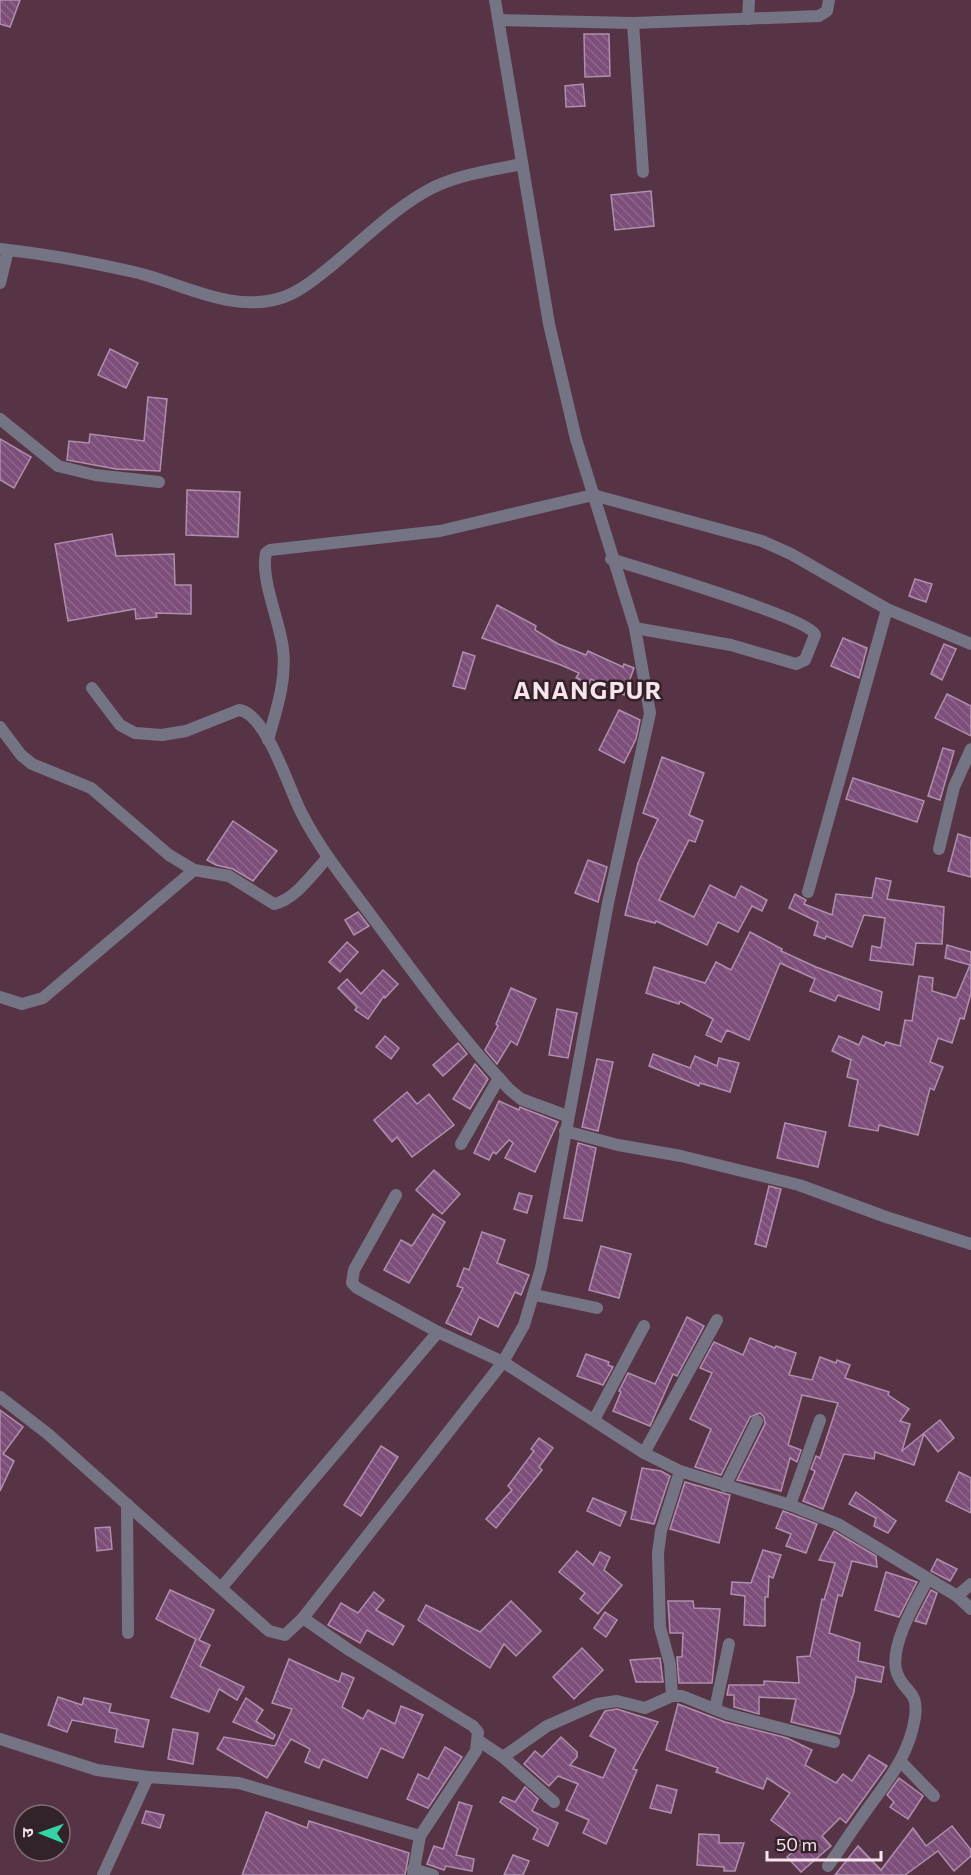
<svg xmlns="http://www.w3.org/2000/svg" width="971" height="1875" viewBox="0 0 971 1875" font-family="Commissioner,'Noto Sans Devanagari',sans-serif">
	<defs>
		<pattern id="building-back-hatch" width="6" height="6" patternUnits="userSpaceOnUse" patternTransform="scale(1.5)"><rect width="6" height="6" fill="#7c4e79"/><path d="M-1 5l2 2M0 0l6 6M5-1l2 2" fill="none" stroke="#8f678c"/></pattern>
	</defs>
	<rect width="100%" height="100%" fill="#573445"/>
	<g fill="url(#building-back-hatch)" stroke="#af8fad" stroke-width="1.5">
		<polygon points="0,0 20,0 10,27 0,24"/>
		<polygon points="584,34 609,34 610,76 585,77"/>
		<polygon points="583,84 585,106 566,107 565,86"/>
		<polygon points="651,191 654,226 615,230 611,195"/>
		<polygon points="110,349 138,363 126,388 98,375"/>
		<polygon points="148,397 167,399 160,471 116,469 67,460 69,441 89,443 90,434 144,441"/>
		<polygon points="0,439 31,457 14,488 0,480"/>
		<polygon points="187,490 240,492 238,537 186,535"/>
		<polygon points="112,534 116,556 174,554 175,585 191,585 191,614 156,613 157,617 136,619 135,609 68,621 55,544"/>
		<polygon points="915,579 932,584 926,602 909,596"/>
		<polygon points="497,605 536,626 535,630 558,644 586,655 588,651 623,667 624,664 634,668 624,695 591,679 589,684 576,678 579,673 561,665 482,638"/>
		<polygon points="843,638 867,648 859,678 831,666"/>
		<polygon points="944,644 956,649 942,680 931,674"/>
		<polygon points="463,652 475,656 465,689 453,686"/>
		<polygon points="947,694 971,706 971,736 935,718"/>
		<polygon points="619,710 640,720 636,739 624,763 599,750"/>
		<polygon points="943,748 954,751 940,800 928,796"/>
		<polygon points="662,757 704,773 689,815 703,821 695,842 689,840 659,900 694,917 710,885 735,898 741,886 767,900 762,911 752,906 738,932 718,922 707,945 656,921 655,923 625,915 638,863 658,819 643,813"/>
		<polygon points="853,778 924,801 917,822 846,799"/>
		<polygon points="233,821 277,851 253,881 233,869 216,865 207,860"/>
		<polygon points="958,834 971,838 971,877 948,871"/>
		<polygon points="588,860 607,867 598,902 575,893"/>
		<polygon points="876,878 891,881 887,899 944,907 942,944 916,943 913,965 870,960 872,946 881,948 885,918 864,915 852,947 826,936 825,939 814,935 818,922 789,908 795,894 806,900 804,904 832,915 836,894 872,898"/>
		<polygon points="358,912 369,926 354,935 345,920"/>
		<polygon points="750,932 782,949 781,951 816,967 882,992 879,1010 838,995 835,1001 810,991 815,979 780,963 749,1040 727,1030 721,1042 706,1035 713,1019 680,1001 679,1004 646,993 654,967 705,983 716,962 731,970"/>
		<polygon points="347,942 358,952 340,972 329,962"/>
		<polygon points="947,945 971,952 971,993 964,1019 960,1018 952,1043 938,1038 930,1062 943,1067 934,1090 930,1088 918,1135 879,1125 878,1131 849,1126 858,1080 847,1077 851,1060 832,1051 839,1036 859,1045 863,1036 884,1046 886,1042 900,1046 905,1020 912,1021 919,976 933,978 932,991 956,998 970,965 945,958"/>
		<polygon points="383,970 398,984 385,998 384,996 368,1019 355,1010 357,1007 338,988 347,979 361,994"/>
		<polygon points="511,988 536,999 517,1045 511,1041 497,1064 485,1050 498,1026 496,1024"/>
		<polygon points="557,1009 577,1013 568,1058 549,1055"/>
		<polygon points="385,1036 399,1048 391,1059 376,1047"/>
		<polygon points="458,1043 467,1054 443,1076 433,1065"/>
		<polygon points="653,1054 690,1068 695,1056 717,1066 719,1058 739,1063 730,1092 700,1083 699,1086 649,1066"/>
		<polygon points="597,1059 613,1062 598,1131 582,1127"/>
		<polygon points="475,1064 488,1079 470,1109 453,1099"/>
		<polygon points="407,1092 417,1104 429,1094 454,1125 412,1157 397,1137 392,1142 374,1120"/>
		<polygon points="499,1101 519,1110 520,1107 558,1122 535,1172 505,1158 513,1143 509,1140 496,1154 493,1152 489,1160 474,1153"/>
		<polygon points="785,1123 826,1132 818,1167 777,1158"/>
		<polygon points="578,1143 596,1148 582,1221 564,1218"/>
		<polygon points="434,1170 460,1194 442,1214 416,1190"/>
		<polygon points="769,1186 781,1189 766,1247 755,1244"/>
		<polygon points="519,1193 532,1196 527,1213 514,1209"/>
		<polygon points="433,1214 445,1222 409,1283 384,1270 401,1240 412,1246"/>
		<polygon points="482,1232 505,1240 497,1263 529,1275 521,1295 515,1292 498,1327 479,1317 471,1335 446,1323 463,1288 457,1286 464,1268 469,1270"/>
		<polygon points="601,1246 631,1254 619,1298 589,1290"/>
		<polygon points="687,1317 704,1326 677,1376 673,1374 650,1426 613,1411 621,1392 619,1391 628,1373 655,1384"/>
		<polygon points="750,1338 775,1348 776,1346 796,1353 789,1375 812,1380 820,1357 836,1363 837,1360 850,1365 845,1378 889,1392 888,1395 909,1409 900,1421 910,1424 902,1451 940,1420 954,1438 938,1452 924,1434 914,1465 875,1452 874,1459 844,1454 823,1509 803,1501 815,1471 811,1469 816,1456 820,1458 838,1403 802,1395 788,1445 801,1450 797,1462 790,1458 781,1491 737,1480 765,1424 764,1417 760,1413 750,1417 721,1475 695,1467 711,1429 690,1419 712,1373 700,1368 714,1342 743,1355"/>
		<polygon points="586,1354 609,1362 608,1365 613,1367 603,1385 577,1376"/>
		<polygon points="0,1410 23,1427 3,1454 14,1461 0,1491"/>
		<polygon points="539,1438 553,1448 539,1467 542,1470 496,1528 486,1519 512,1490 508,1486 534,1451 531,1449"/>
		<polygon points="381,1446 398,1457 361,1516 344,1505"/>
		<polygon points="642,1468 661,1471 670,1476 654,1524 631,1519"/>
		<polygon points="959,1472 971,1478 971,1513 946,1501"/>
		<polygon points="685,1482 730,1495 719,1543 670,1529"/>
		<polygon points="856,1492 896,1521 888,1533 874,1526 876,1518 849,1504"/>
		<polygon points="593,1498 626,1512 620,1526 587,1511"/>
		<polygon points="783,1511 817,1524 806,1553 786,1546 791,1534 776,1528"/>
		<polygon points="110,1527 112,1549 97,1551 95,1528"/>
		<polygon points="834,1531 876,1556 877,1567 852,1561 842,1596 838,1595 829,1633 860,1643 858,1661 884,1667 881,1682 856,1677 854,1692 840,1734 791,1722 796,1699 759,1697 759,1714 734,1707 734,1695 727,1695 729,1685 764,1685 764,1681 799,1683 797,1657 810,1656 822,1599 824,1600 835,1563 819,1560"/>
		<polygon points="763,1550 781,1555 773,1578 769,1576 768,1597 765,1597 765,1626 744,1625 745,1596 731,1594 732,1582 751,1583"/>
		<polygon points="577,1551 593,1565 600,1552 610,1557 604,1570 622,1585 598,1614 580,1599 585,1593 559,1572"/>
		<polygon points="937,1559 957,1569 950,1581 931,1571"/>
		<polygon points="886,1572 917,1582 899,1617 875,1610"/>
		<polygon points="170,1590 214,1610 199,1640 210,1645 200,1666 244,1687 237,1700 219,1689 209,1712 171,1697 196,1639 156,1619"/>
		<polygon points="931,1590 937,1593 926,1624 915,1621"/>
		<polygon points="374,1592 384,1600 376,1610 404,1626 393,1645 367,1630 360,1643 328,1625 341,1603 358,1613"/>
		<polygon points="511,1601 541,1631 516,1656 504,1644 490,1668 418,1620 426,1605 480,1632"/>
		<polygon points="668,1601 693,1601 694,1608 720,1609 712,1683 679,1683 677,1657 682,1657 683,1633 670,1633"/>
		<polygon points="605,1612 617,1620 606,1637 594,1628"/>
		<polygon points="582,1648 603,1670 574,1699 553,1677"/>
		<polygon points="660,1658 663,1682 636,1682 630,1660"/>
		<polygon points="289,1659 339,1682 342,1673 354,1678 342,1707 363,1719 368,1710 395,1724 401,1706 423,1715 403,1758 381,1748 367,1778 323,1759 319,1768 305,1762 310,1749 291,1739 267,1778 217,1749 224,1737 275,1746 292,1709 272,1703"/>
		<polygon points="58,1697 82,1705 84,1698 111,1704 109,1712 149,1720 143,1747 115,1742 117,1729 72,1720 67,1732 48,1725"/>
		<polygon points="246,1698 263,1710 256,1721 275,1735 273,1739 233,1722"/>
		<polygon points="678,1704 725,1722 787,1738 812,1750 805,1765 836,1783 843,1774 852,1781 869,1755 887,1766 846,1823 840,1818 822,1836 831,1846 801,1872 787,1857 802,1843 771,1820 790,1793 767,1778 763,1789 716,1772 718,1768 666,1750"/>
		<polygon points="617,1709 658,1722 633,1769 637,1770 606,1844 583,1833 589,1820 566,1810 578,1784 558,1776 549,1786 524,1764 535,1751 542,1757 561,1737 577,1752 577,1757 570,1765 603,1778 616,1749 590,1736 605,1711"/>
		<polygon points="173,1729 198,1733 193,1764 168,1759"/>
		<polygon points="445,1747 462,1757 428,1808 407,1799 418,1774 428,1779"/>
		<polygon points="899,1778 923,1796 908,1819 890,1807 894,1802 887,1795"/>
		<polygon points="657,1785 677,1790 671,1813 650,1808"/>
		<polygon points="525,1787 538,1799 532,1811 558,1823 548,1846 533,1839 538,1829 500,1802 503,1797 515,1802"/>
		<polygon points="459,1802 472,1806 456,1855 474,1859 472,1871 446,1866 444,1870 427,1864 434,1846 443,1849"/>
		<polygon points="146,1811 164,1815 160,1828 142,1823"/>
		<polygon points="266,1812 307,1828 309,1821 409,1853 405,1875 242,1875"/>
		<polygon points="952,1826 971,1850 971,1856 954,1871 938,1851 905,1875 835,1875 858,1846 881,1870 913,1828 926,1846"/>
		<polygon points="699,1834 719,1835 719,1843 744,1843 735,1871 724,1871 724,1867 697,1865"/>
		<polygon points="513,1855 529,1861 523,1875 504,1875"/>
	</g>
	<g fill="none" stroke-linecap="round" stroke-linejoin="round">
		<g stroke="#757484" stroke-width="12">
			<polyline points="748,19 749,0"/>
			<polyline points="499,20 633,23 819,16 827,11 829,0"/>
			<polyline points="633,23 643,172"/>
			<path d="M 0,249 C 46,254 90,262 134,272 C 182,283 233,315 284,297 C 301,291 316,278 330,267 C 363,240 396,206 434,187 C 462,174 492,170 522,164"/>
			<polyline points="0,283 8,250"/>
			<polyline points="0,419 58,466 95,475 159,482"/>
			<path d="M 611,559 C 639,568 809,618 815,635 L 805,660 L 796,664 L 731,645 L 635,628"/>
			<path d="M 92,688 L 120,725 L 135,733 L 162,735 L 186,731 L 239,710 C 266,713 289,789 301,812 C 320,850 348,884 373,918 C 417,977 459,1036 509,1089 L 521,1099 L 567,1116"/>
			<path d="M 0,727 L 21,755 L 32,764 L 91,788 L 169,855 L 194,870 L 229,876 L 274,904 C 295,900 314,872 328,857"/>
			<path d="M 268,740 C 276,711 287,680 283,649 C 280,621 260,579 266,553 L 270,550 L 440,531 L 593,495 L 762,541 L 791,554 L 887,609 L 971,644"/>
			<polyline points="939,849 954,787 971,749"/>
			<polyline points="808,892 887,609"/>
			<polyline points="0,997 22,1004 43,998 194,870"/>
			<polyline points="565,1131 618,1145 681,1156 799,1185 886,1217 971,1244"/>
			<polyline points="461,1144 499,1078"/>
			<polyline points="396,1195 354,1270 352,1283 357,1288 438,1332 503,1362 644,1453 680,1471 790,1505 838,1524 957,1596 971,1609"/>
			<polyline points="535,1295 597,1308"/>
			<polyline points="0,1397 48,1434 269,1631 285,1635 303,1618 503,1362 524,1325 541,1268 608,903 650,713 635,628 576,439 549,324 495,0"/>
			<polyline points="595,1418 644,1326"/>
			<polyline points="644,1453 717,1320"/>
			<polyline points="725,1486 757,1421"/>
			<polyline points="127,1504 128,1633"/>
			<polyline points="790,1505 820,1420"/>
			<polyline points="221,1588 438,1332"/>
			<polyline points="957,1596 971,1584"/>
			<polyline points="303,1618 349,1650 473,1726 478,1732 476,1751 420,1836 413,1875"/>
			<polyline points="672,1696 670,1664 660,1627 658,1553 661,1531 680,1471"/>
			<polyline points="715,1709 729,1644"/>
			<polyline points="0,1739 97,1770 148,1777 239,1783 420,1836"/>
			<polyline points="479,1741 503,1757 554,1802"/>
			<polyline points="503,1757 547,1726 597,1704 617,1701 645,1708 672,1696 682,1696 727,1714 834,1742"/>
			<polyline points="902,1763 934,1796"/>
			<path d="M 828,1866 C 839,1851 848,1836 859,1821 C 882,1787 909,1759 915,1717 C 919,1690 904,1693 897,1673 C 888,1648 916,1601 928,1579"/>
			<polyline points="413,1869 433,1875"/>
			<polyline points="103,1875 148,1777"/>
		</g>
	</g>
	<g text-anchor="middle" stroke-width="5" stroke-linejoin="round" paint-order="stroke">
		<g font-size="24" font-weight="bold" letter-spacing="1.5" fill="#f9e3ed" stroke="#322229">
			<text x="588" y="699">ANANGPUR</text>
		</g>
	</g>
	<g transform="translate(42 1833) rotate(271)"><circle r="28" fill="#322229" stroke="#826f77" stroke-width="1.5"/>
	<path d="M0-4.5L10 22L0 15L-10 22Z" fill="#35d4a7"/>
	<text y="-9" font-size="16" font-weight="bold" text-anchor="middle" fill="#f9e3ed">उ</text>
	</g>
	<path d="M767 1851v9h114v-9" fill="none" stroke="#f9e3ed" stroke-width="3"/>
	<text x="776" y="1851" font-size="18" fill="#f9e3ed" stroke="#322229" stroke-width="4.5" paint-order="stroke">50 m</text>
</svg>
